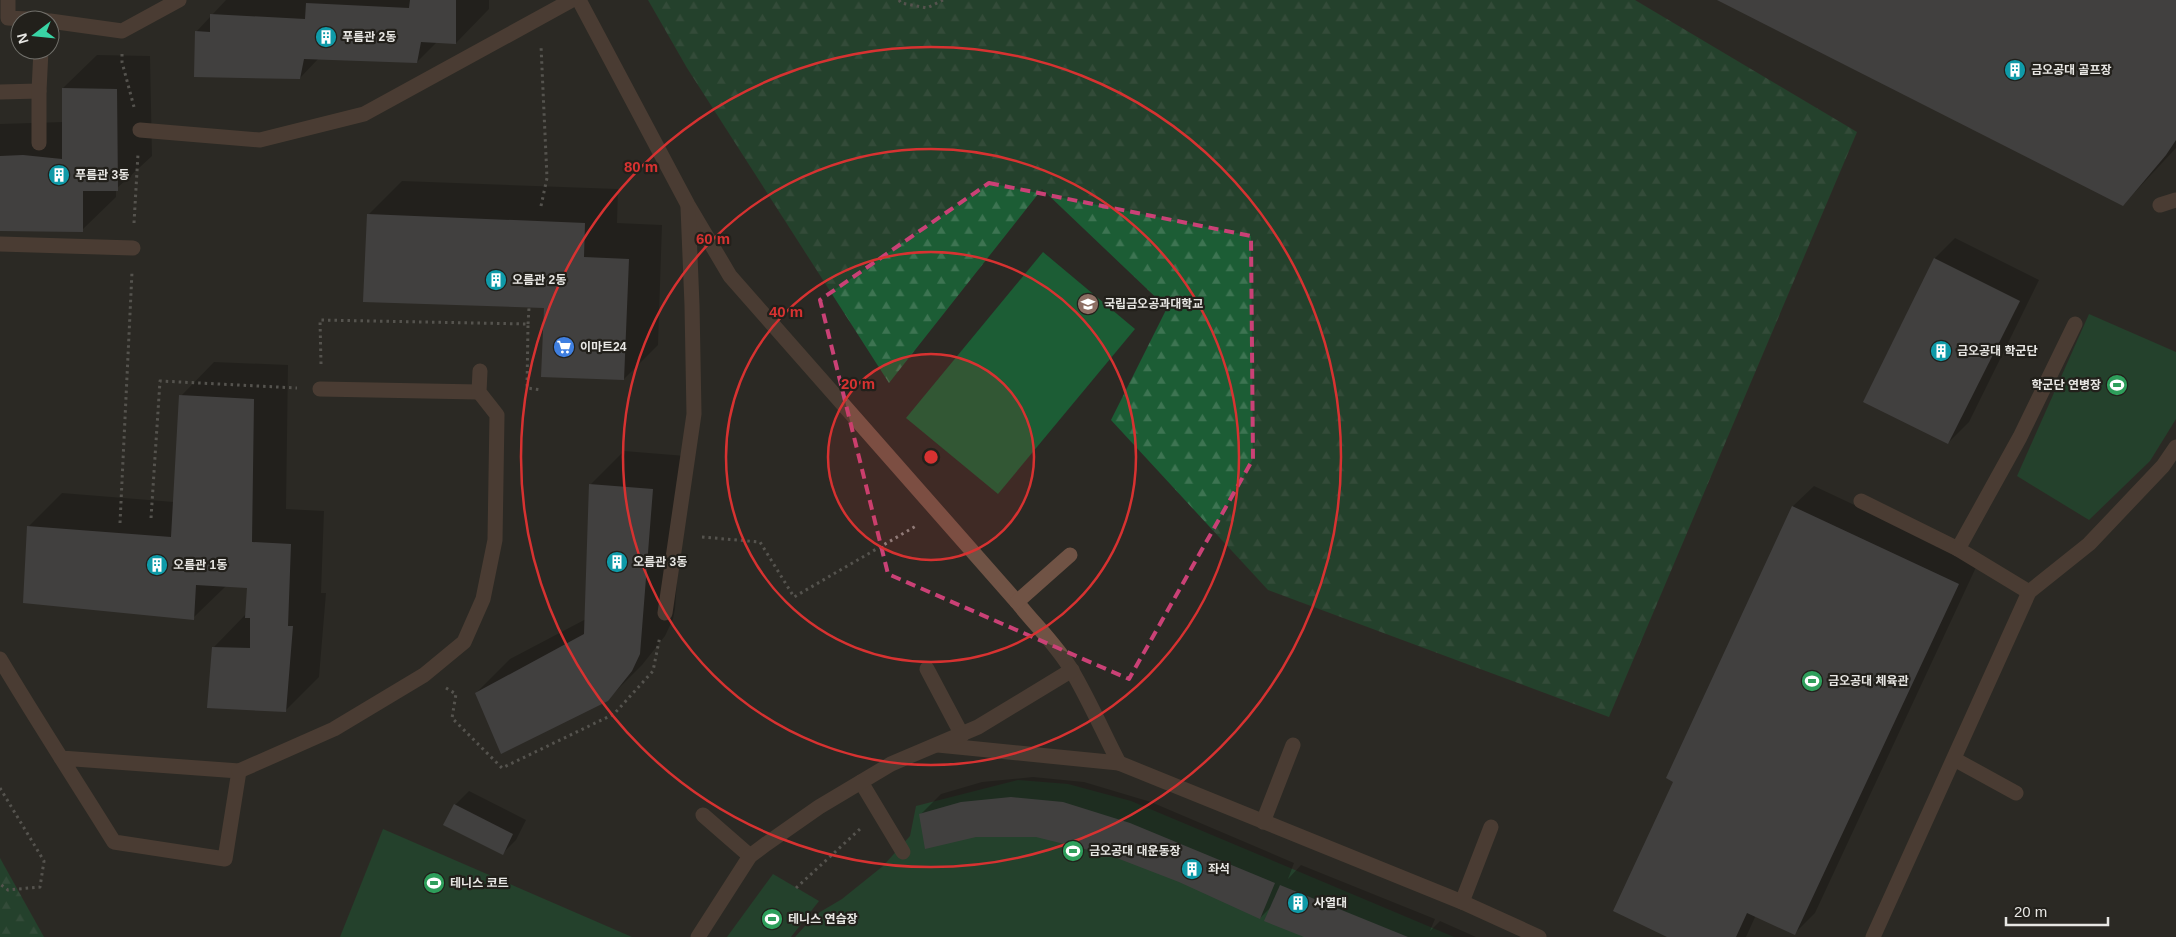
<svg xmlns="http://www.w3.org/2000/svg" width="2176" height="937" viewBox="0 0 2176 937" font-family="Helvetica,'Noto Sans KR',sans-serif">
	<defs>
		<pattern id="forest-firs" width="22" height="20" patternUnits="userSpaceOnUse" patternTransform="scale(1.25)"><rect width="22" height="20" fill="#1c5d35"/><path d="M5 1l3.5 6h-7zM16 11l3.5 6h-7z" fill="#3d7452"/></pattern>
	</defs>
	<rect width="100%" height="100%" fill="#2b2924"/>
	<g fill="#1c5d35">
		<polygon points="1043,252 1135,329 998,494 906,418"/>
		<polygon points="2089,314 2176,352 2176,419 2150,461 2089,520 2017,476"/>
		<polygon points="1018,780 1068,784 1131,801 1454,937 795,937 815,915 842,899 883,866 910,836 916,806"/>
		<polygon points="383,829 632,937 340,937"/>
		<polygon points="773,874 819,901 791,937 727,937"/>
	</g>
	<g fill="url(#forest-firs)">
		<polygon points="648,0 1635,0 1857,132 1609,717 1268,590 1111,420 1167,308 1042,189 889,383 687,68"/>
		<polygon points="0,858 44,937 0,937"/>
	</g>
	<g fill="#0007">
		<polygon points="226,0 489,0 489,9 456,43 437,42 417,62 319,58 300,78 196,32"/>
		<polygon points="1720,0 2176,0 2176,148 2123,205"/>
		<polygon points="97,55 150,56 152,156 116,189 116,197 82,230 0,229 0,124 63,122 63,88"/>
		<polygon points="402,181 618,189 617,223 662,225 658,345 624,379 545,307 368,215"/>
		<polygon points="1955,238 2039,280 1969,422 1948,443 1864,401 1935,258"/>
		<polygon points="214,362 288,365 286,509 324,511 321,593 326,593 319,677 285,711 214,647 246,614 248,587 226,586 193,618 28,527 62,493 174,502 181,396"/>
		<polygon points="624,451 686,456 675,609 673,619 665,636 642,665 607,700 476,693 510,659 586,619 590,485"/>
		<polygon points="1814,486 1978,563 1815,913 1795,933 1756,915 1746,937 1670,937 1674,781 1667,778 1793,506"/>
		<polygon points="1033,777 1084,782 1151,802 1294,863 1288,879 1301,865 1435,919 1430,931 1440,921 1476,937 1307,937 1272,906 1260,918 1180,881 1109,854 1037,836 921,814 941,794 982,782"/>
		<polygon points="469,791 526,820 516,840 502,854 455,805"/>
	</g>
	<g fill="#5c5b61">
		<polygon points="410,0 456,0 456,44 421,42 417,63 304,59 300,79 194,77 195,31 210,32 210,14 305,19 306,3 409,8"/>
		<polygon points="1717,0 2176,0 2176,140 2166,155 2123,206"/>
		<polygon points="62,88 117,89 118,191 83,191 83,232 0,231 0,156 23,155 62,159"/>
		<polygon points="367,214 585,223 584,257 629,259 624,380 541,377 544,308 363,302"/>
		<polygon points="1934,258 2020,301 1948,444 1863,402"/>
		<polygon points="179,395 254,399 252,542 291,544 288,626 293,626 286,712 207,708 212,647 250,648 250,618 245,618 247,588 196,585 194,620 23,603 27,526 171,537"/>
		<polygon points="589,484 653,489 640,654 632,671 608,701 501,754 475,693 584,634"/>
		<polygon points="1792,506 1959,584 1795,935 1747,913 1736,937 1667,937 1613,911 1673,782 1666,778"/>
		<polygon points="1011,797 1063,802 1130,823 1275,883 1260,919 1179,882 1109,855 1036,837 976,837 925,849 919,814 961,802"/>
		<polygon points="454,804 513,834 503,855 443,825"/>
		<polygon points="1280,885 1408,937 1304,937 1264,921"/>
	</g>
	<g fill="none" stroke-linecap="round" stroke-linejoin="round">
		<g stroke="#888682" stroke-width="3" stroke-dasharray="2.5 4" stroke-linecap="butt">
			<polyline points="899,0 901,3 927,8 943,0"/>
			<polyline points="122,54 122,62 134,107"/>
			<polyline points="541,206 547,178 541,46"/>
			<polyline points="134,223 138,154"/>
			<polyline points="528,324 529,308"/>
			<polyline points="321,364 320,320 528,324 527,388 542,390"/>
			<polyline points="151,518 160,381 297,388"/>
			<polyline points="120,523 132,272"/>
			<polyline points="702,537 760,542 794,597 916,526"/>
			<polyline points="446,688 456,694 452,718 502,768 614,714 653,671 660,636"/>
			<polyline points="0,788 44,861 40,887 8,890 0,884"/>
			<polyline points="796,888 860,829"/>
		</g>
		<g stroke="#705345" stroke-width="15">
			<path d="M 579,0 L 688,205 L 730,276 L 1017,602 C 1035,625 1058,646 1072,671 C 1089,700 1103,732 1119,763"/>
			<polyline points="140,130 260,140 364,114 572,0"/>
			<polyline points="2160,205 2176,200"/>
			<polyline points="320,389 479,392"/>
			<polyline points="1861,501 1958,549"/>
			<polyline points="2029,592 1958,549 2020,437 2075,324"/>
			<polyline points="1017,602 1070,555"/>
			<polyline points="665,613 694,414 692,305 688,207"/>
			<path d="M 0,659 C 37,721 76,781 114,842 L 225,859 L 239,771 L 61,758"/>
			<polyline points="927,669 962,735"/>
			<polyline points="938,745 1119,763 1462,902 1539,937"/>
			<polyline points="1954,759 2016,793"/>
			<polyline points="239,771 334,729 424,675 464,642 483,599 495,540 497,415 479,392 480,371"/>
			<polyline points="861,782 903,852"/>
			<polyline points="703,815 750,856"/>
			<polyline points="1263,822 1293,745"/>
			<polyline points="1462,902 1491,827"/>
			<polyline points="698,937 750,856 766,844 819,807 891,764 978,727 1072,670"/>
			<polyline points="1873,937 2029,592 2089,544 2163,466 2176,447"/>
		</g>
		<g stroke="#705345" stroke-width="15">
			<polyline points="8,0 8,18 45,20"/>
			<polyline points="50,21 122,31 179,0"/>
			<polyline points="0,92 39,91 41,50"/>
			<polyline points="39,143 39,91"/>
			<polyline points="0,244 133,248"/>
		</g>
	</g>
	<path d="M0 0H2176V937H0ZM 989,183 L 1251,236 L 1253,459 L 1129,679 L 888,574 L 820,300 Z" fill="#2b2924" fill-opacity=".55" fill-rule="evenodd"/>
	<path fill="none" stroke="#ca4176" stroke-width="4" stroke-dasharray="10 6" stroke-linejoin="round" d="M 989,183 L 1251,236 L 1253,459 L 1129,679 L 888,574 L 820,300 Z"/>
	<circle cx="931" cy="457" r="103" fill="#d73231" fill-opacity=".12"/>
	<g fill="none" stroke="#d73231" stroke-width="2.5">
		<circle cx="931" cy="457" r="103"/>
		<circle cx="931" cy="457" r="205"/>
		<circle cx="931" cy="457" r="308"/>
		<circle cx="931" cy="457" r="410"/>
	</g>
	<defs>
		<g id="building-disc" transform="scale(1.125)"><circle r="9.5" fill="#0f9aa8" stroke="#22201b"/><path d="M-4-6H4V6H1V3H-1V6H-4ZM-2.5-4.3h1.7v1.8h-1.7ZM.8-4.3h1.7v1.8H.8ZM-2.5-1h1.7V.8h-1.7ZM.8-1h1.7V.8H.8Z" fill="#fff"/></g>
		<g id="university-disc" transform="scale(1.125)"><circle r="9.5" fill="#8d6e63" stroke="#22201b"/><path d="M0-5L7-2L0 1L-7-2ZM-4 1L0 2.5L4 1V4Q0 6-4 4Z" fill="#fff"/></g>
		<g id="supermarket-disc" transform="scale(1.125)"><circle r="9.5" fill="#3f7fe0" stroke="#22201b"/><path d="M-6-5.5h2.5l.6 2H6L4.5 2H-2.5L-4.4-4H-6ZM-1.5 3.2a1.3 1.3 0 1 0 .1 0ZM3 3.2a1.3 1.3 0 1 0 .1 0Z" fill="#fff"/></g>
		<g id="stadium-disc" transform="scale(1.125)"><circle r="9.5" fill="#2e9e5b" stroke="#22201b"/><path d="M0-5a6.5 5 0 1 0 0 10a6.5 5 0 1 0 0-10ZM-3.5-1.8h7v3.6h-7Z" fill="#fff"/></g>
	</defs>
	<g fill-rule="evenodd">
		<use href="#building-disc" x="326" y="37"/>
		<use href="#building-disc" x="2015" y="70"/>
		<use href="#building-disc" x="59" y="175"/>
		<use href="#building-disc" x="496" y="280"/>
		<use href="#university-disc" x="1088" y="304"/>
		<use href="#supermarket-disc" x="564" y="347"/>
		<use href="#building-disc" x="1941" y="351"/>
		<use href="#stadium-disc" x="2117" y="385"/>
		<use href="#building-disc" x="617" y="562"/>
		<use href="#building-disc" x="157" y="565"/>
		<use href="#stadium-disc" x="1812" y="681"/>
		<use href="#stadium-disc" x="1073" y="851"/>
		<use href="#building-disc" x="1192" y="869"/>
		<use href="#stadium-disc" x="434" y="883"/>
		<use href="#building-disc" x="1298" y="903"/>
		<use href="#stadium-disc" x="772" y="919"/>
	</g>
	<g text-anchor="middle" stroke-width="4.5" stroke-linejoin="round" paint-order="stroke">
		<g font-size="12" font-weight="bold" fill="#e8e7e4" stroke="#22201b" text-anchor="start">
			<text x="342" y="41">푸름관 2동</text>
			<text x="2031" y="74">금오공대 골프장</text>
			<text x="75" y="179">푸름관 3동</text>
			<text x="512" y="284">오름관 2동</text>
			<text x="1104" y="308">국립금오공과대학교</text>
			<text x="580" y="351">이마트24</text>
			<text x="1957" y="355">금오공대 학군단</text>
			<text x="2101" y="389" text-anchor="end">학군단 연병장</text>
			<text x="633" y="566">오름관 3동</text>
			<text x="173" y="569">오름관 1동</text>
			<text x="1828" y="685">금오공대 체육관</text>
			<text x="1089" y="855">금오공대 대운동장</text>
			<text x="1208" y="873">좌석</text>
			<text x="450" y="887">테니스 코트</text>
			<text x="1314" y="907">사열대</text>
			<text x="788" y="923">테니스 연습장</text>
		</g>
	</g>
	<circle cx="931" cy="457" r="8" fill="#d73231" stroke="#22201b" stroke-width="2.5"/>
	<g font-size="15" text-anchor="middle" font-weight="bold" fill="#d73231" stroke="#22201b" stroke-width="4.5" stroke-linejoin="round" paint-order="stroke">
		<text x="641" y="172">80 m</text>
		<text x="713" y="244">60 m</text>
		<text x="786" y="317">40 m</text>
		<text x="858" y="389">20 m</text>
	</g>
	<g transform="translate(35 35) rotate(254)"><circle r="24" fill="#22201b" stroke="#71706b"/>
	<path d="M0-4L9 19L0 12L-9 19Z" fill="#39d4a5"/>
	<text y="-8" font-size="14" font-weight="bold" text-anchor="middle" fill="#e8e7e4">N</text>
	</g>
	<path d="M2006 917v8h102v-8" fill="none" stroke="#e8e7e4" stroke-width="2.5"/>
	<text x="2014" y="917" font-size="15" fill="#e8e7e4" stroke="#22201b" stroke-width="4" paint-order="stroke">20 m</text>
</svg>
